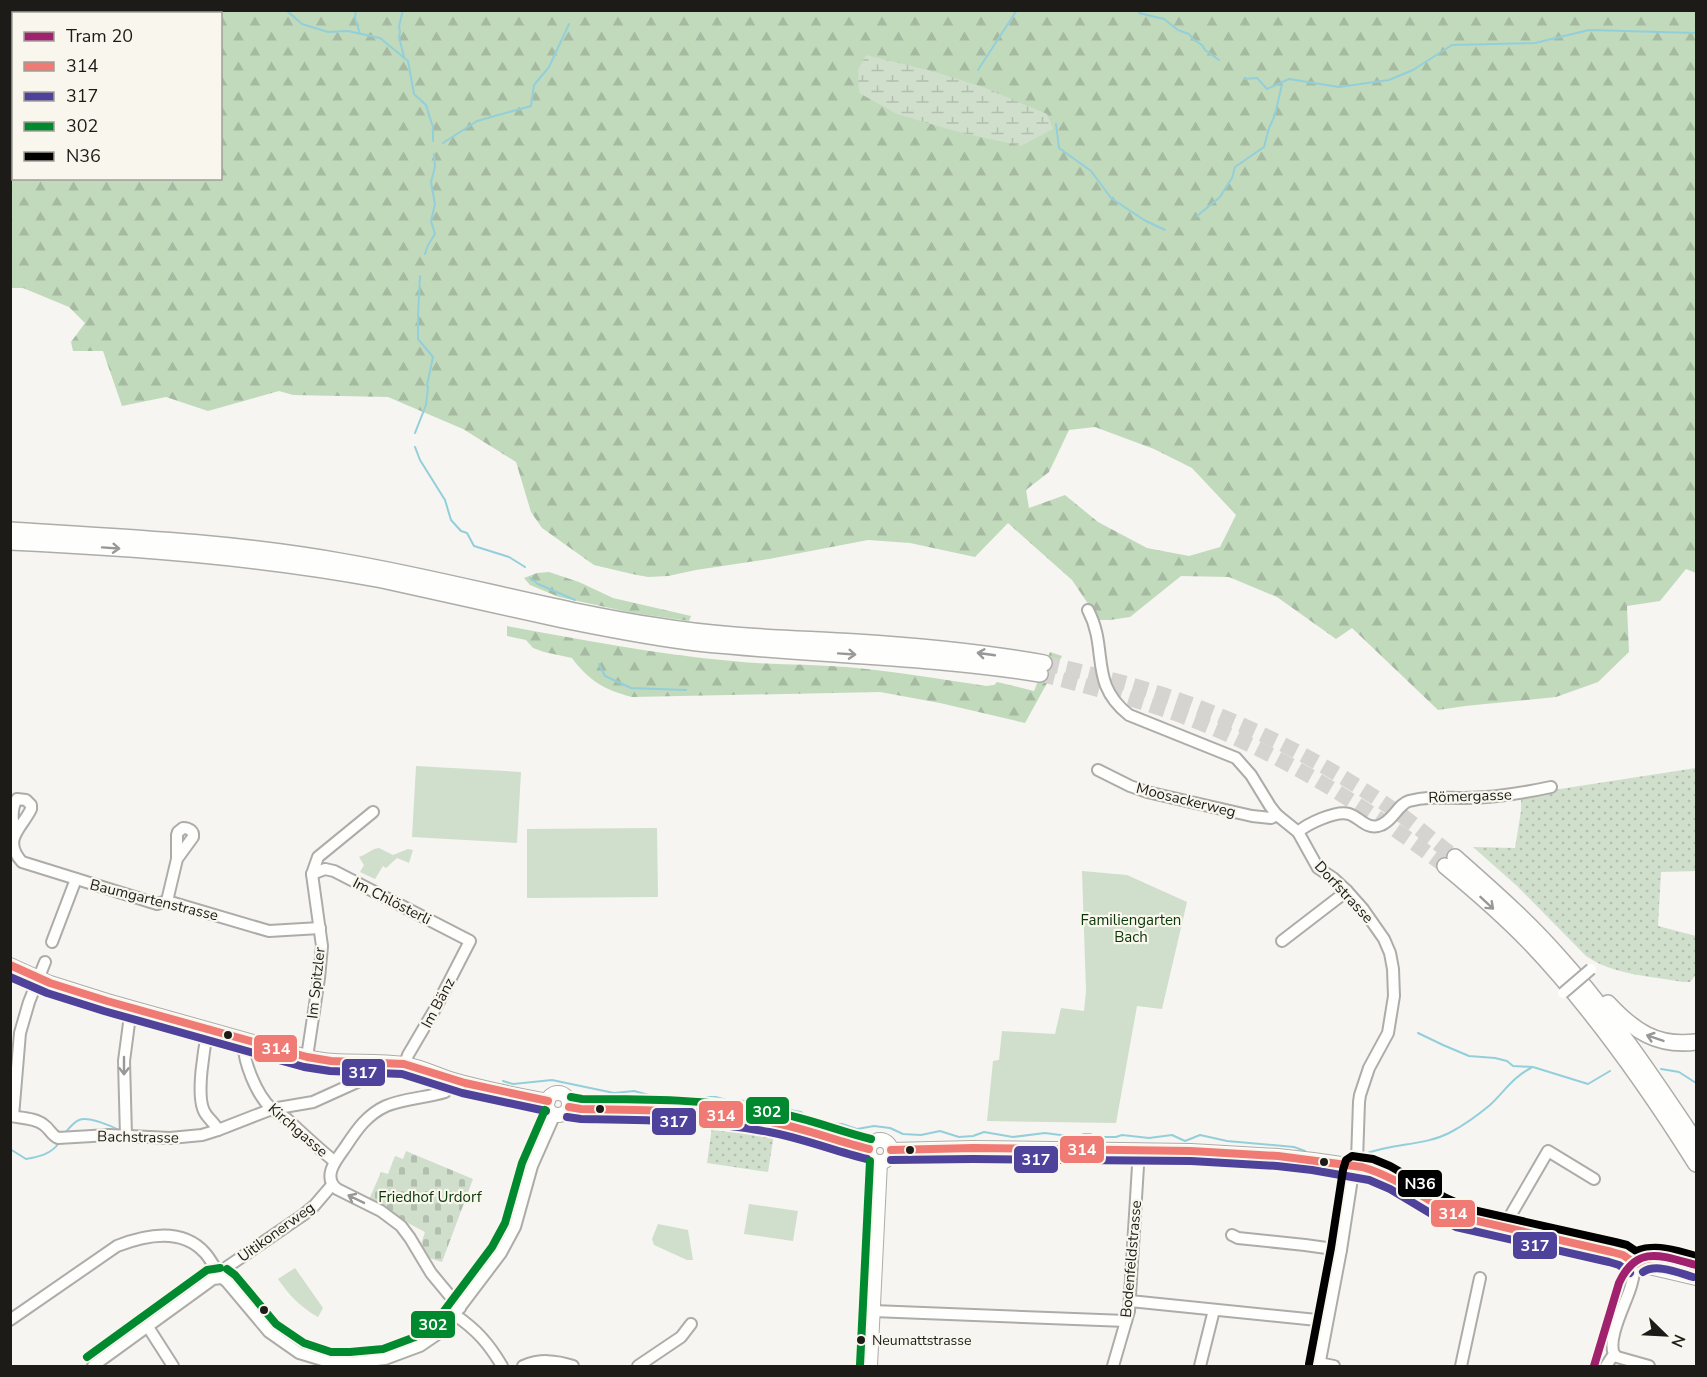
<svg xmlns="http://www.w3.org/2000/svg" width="1707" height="1377" viewBox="0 0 1707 1377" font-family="'Nunito Sans',sans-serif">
	<defs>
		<pattern id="grass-dots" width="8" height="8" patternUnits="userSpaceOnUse" patternTransform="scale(1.5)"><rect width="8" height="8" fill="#d0decc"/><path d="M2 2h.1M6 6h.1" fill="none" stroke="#b2beae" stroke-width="1.8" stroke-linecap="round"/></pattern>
		<pattern id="forest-firs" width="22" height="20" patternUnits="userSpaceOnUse" patternTransform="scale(1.5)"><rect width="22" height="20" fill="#c1dabc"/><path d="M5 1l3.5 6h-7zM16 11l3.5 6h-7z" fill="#a5baa1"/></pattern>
		<pattern id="wetland-marsh" width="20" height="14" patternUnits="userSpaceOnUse" patternTransform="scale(1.5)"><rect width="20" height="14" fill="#d0decc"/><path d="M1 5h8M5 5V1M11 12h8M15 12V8" fill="none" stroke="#b2beae"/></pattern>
		<pattern id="cemetery-stones" width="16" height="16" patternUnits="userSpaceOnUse" patternTransform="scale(1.5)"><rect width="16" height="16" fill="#d0decc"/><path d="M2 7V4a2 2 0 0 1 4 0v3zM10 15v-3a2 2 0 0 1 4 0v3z" fill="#b2beae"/></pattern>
	</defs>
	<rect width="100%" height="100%" fill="#f6f5f1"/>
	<g fill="url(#grass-dots)">
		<path d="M 1696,768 L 1696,871 L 1661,872 L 1658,926 L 1696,936 L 1695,976 L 1690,982 L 1683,982 C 1651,976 1613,975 1586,956 L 1517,886 L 1473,847 L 1515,848 L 1521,811 L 1521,795 Z"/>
		<polygon points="712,1127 774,1134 768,1172 707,1163"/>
	</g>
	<g fill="url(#forest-firs)" fill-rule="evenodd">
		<path d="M 11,11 L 1696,11 L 1696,573 L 1686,569 L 1660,601 L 1627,606 L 1629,652 L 1598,682 L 1556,697 L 1465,706 L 1438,710 L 1352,628 L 1336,639 L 1277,597 L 1229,577 L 1181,576 L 1130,617 L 1110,620 L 1099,620 L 1072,580 L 1008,523 L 975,557 L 910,543 L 868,540 L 769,559 L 696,570 L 668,576 L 648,577 L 632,574 L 594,565 L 542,528 L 531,512 L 516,462 L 463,429 L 388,397 L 293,395 L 279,391 L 208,411 L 166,397 L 122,406 L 103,351 L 73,351 L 71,342 L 85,323 L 69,307 L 23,288 L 11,288 ZM 14,14 L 220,14 L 220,178 L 14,178 ZM 1095,427 L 1154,449 L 1192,468 L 1236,515 L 1220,547 L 1189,556 L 1147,548 L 1098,522 L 1065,495 L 1029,508 L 1026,490 L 1049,472 L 1069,430 Z"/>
		<polygon points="549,572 579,582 613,598 691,616 689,621 633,613 559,597 530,585 524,578 537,573"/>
		<path d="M 507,626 C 582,640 657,654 732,661 C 770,665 808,664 846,667 C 894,671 940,679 986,686 L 994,685 L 997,682 L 1034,691 L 1050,652 L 1062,656 L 1025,723 L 940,703 L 880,692 L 632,697 C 605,690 589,681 572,658 L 544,652 L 533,648 L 526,640 L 507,636 Z"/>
	</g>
	<polygon fill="url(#wetland-marsh)" points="866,55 932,71 983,87 1047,114 1053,129 1021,146 958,132 897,114 859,93 858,70"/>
	<polygon fill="url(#cemetery-stones)" points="406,1151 473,1179 442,1262 426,1257 420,1247 425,1232 368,1202 381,1172 388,1174 395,1156 403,1159"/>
	<g fill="#d0decc">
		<polygon points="416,766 521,772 517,843 412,837"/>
		<polygon points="657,828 658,897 527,898 527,829"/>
		<path d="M 379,848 L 393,855 L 408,849 L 413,850 L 409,863 L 397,858 L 386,868 L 383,866 L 375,879 L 360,872 L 364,865 L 359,857 C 366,855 371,849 379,848 Z"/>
		<polygon points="1082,871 1127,875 1187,902 1162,1009 1137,1006 1116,1123 987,1121 993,1061 999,1060 1002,1031 1055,1034 1061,1008 1084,1011 1086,991"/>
		<polygon points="749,1204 798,1211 793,1241 744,1234"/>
		<polygon points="658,1224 688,1230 693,1260 687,1260 654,1245 652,1239"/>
		<path d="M 295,1268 L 323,1308 L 318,1317 C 300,1307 289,1295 278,1279 Z"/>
	</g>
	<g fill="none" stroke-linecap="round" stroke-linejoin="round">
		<g stroke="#93cfdb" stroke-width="2">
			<polyline points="286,10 302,24 328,32 348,31 380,38 408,61 414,94 426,105 430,118 433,127 433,141"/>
			<polyline points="356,10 355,18 360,34"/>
			<polyline points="403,10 399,26 400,32 399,37 404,57"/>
			<polyline points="1139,13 1164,19 1178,30 1189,34 1193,39 1202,45 1205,50 1219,60"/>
			<polyline points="978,70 1017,10"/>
			<polyline points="1244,79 1257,78 1267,89 1289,79 1339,87 1389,80 1413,70 1452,45 1535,43 1589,30 1696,33"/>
			<polyline points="1056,124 1059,148 1091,171 1111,198 1144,220 1165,230"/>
			<polyline points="443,143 477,121 531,106 534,85 549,67 569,24"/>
			<polyline points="1197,216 1220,197 1232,178 1235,167 1264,147 1269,128 1275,115 1282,84"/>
			<polyline points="425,254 428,245 435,234 431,221 435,204 431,182 435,167 434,154"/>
			<polyline points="415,433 426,405 428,387 427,385 433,357 418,339 418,315 420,276"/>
			<polyline points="415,447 420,460 445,500 451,520 461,531 467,533 474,546 509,557 525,567"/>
			<polyline points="530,578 538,584 575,600"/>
			<polyline points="599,664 605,676 631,688 686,690"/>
			<polyline points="1418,1033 1443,1045 1469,1056 1495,1058 1507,1061 1513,1066 1533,1067 1588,1084 1610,1071"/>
			<polyline points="1661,1069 1679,1072 1696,1083"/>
			<polyline points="503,1081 513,1084 552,1080 614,1093 634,1091 649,1095 663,1097 676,1096 698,1100 710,1097 716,1097 726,1100 744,1101 774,1110 790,1110 801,1112 809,1119 823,1123 842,1124 857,1129 874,1126 890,1128 903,1134 921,1135 940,1131 959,1137 973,1136 984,1132 1013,1137 1045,1133 1076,1137 1084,1134 1090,1134 1097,1137 1116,1137 1122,1135 1149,1138 1172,1135 1185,1141 1200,1135 1227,1141 1294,1147 1305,1151"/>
			<polyline points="368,1082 375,1079"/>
			<path d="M 65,1133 C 69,1128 74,1122 79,1120 C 88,1116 112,1126 121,1131"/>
			<path d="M 10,1149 L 26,1159 C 39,1157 51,1154 59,1143"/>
			<path d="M 1365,1154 C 1393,1143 1425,1146 1451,1132 C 1464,1125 1478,1115 1490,1105 C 1503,1093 1514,1076 1531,1068"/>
		</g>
		<g stroke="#d5d4d0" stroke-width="15" stroke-dasharray="15 8" stroke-linecap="butt">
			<path d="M 1044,663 C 1084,672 1124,682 1164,695 C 1247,722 1332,766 1404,817 C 1421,830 1438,844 1455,857"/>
			<path d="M 1040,674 C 1105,691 1170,708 1231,736 C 1308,771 1377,814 1445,866"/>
		</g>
		<g stroke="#adaca9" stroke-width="14">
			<g id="minor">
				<path d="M 1088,610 C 1109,650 1088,683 1129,715 L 1236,758 L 1251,775 L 1270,806 L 1277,815 L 1298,832 L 1318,868 L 1333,878 L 1347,891 L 1363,909 L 1384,939 L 1390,953 L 1393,969 L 1394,996 L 1388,1033 L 1369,1068 L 1360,1095 L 1359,1102 L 1357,1160 L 1353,1172 L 1341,1250 L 1319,1366"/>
				<polyline points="1098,770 1130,786 1147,792 1252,816 1271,818 1277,815"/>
				<path d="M 15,832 C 12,821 11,809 17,799 L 26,800 L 31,805 L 31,809 C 23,827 1,839 22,862 L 157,904 L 167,901 L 269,931 L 320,928"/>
				<path d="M 1298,832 C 1307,824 1336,810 1349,814 C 1359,817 1366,829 1378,826 C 1392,823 1398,804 1409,801 C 1428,796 1445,798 1464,798 C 1494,798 1523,793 1551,787"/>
				<polyline points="312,874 325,869 334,871 470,941 435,1009 408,1055 405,1064"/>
				<path d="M 167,901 L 177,859 L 177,835 L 178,832 L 183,828 C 189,828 194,831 193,837 L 177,859"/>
				<polyline points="1282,941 1347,891"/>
				<polyline points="52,942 76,879"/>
				<path d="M 208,1030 C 204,1048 196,1095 204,1111 C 207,1118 215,1123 218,1130"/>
				<path d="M 244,1041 C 242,1060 257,1096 272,1109 C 277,1113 283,1115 288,1120 C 303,1134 318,1148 334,1161"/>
				<polyline points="307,1057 319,978 322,946 312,874 318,857 373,812"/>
				<path d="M 452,1080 L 449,1088 L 445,1092 C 426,1098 405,1098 386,1106 C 366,1115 356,1131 344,1149 C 336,1160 322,1177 337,1189 L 381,1211 L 401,1226 L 410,1238 L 431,1273 L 460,1308"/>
				<path d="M 10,1116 C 20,1118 36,1118 44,1125 C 50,1129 51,1135 58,1138 L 109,1135 L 170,1138 L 202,1135 L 218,1130 L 272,1109 L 313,1102 L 366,1078"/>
				<polyline points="13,1116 20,1033 29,1002 45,962"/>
				<polyline points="126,1136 124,1061 131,1008"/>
				<polyline points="1506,1228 1509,1218 1548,1151 1594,1179"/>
				<polyline points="1232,1235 1238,1238 1305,1245 1341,1250"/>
				<polyline points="221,1278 227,1267 303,1215 314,1206 332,1185"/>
				<polyline points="1130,1301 1327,1321"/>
				<polyline points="873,1311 1126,1321"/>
				<path d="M 455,1315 C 477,1330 489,1344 502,1366"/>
				<path d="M 10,1320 L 117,1246 C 145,1235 182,1227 205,1253 C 214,1263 216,1274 227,1282 L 269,1332 L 299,1353 L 329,1362 L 350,1363 L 385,1359 L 420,1346 L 442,1331 L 501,1253 L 515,1227 L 532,1166 L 555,1114"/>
				<polyline points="148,1327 173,1366"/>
				<path d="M 1614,1354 C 1607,1339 1625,1305 1630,1289 C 1633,1281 1634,1272 1636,1264"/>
				<polyline points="1614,1354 1617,1357 1649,1366"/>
				<polyline points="1319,1363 1334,1366"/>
				<polyline points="93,1366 213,1279 221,1278"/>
				<path d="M 523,1366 C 540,1359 555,1360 573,1366"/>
				<polyline points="638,1366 681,1337 691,1324"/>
				<polyline points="1113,1366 1129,1311 1139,1150"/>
				<polyline points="1200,1366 1214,1310"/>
				<polyline points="1461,1366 1480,1278"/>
				<polyline points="1606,1366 1614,1354"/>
			</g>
		</g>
		<g stroke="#adaca9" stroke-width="16">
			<g id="major">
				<path d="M 10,965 L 50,983 L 107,1001 L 307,1057 C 339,1065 371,1059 404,1064 C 421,1067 437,1075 453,1080 C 484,1089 516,1095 548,1101"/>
				<circle cx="558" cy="1104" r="11"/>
				<path d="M 569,1107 L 581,1109 C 645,1110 710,1110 773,1122 C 805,1129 837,1142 869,1149"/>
				<circle cx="880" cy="1151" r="11"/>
				<polyline points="891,1150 973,1148 1191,1151 1278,1156 1313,1160 1362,1167 1373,1170 1395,1180 1440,1207 1460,1217 1612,1252 1623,1255 1636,1264 1696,1278"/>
				<polyline points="870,1366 880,1162"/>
			</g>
		</g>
		<g stroke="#adaca9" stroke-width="18">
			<g id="highway">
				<path d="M 10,530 C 122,537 234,542 345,562 C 450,580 552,610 658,626 C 724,637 790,638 856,642 C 919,646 982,652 1044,663"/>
				<path d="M 10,542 C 135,548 259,557 382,580 C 442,593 503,607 563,620 C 608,629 652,638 697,643 C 812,655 927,656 1040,674"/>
				<path d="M 1455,857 C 1491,889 1528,921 1560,958 C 1611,1015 1654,1079 1696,1142"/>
				<path d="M 1445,866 C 1474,890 1503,915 1529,942 C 1593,1009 1647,1086 1696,1164"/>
				<path d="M 1608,1003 C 1634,1031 1657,1047 1696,1042"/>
			</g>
		</g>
		<use href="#minor" stroke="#fefefd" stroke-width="10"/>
		<use href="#major" stroke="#fefefd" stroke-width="14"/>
		<use href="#highway" stroke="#fefefd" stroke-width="15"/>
		<g stroke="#adaca9" stroke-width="14" stroke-linecap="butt">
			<polyline id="minor-bridge" points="1563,993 1591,969"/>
		</g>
		<use href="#minor-bridge" stroke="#fefefd" stroke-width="10"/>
		<g stroke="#f9f6ee" stroke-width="12">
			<g id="bus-1">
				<polyline points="10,965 50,983 107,1001 307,1057 331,1061 404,1064 465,1083 548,1101"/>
				<path d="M 569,1107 L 581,1109 C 644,1110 708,1110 771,1122 C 804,1128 836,1141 869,1149"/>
				<path d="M 891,1150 L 973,1148 L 1191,1151 L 1278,1156 L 1362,1167 C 1397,1177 1427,1201 1460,1217 L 1612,1252 L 1623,1255 L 1636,1264"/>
				<path d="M 1636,1264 C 1652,1251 1678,1262 1696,1267"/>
			</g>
		</g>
		<g stroke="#f9f6ee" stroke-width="12">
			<g id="bus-2">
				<polyline points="10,977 47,993 104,1011 304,1067 330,1071 402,1074 462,1093 546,1111"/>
				<path d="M 567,1117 L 581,1119 C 644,1120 707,1120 769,1132 C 802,1138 834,1151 867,1159"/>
				<polyline points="891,1160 973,1159 1191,1161 1277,1166 1312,1170 1369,1180 1390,1189 1435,1216 1456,1227 1609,1262 1619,1265 1630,1273"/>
				<path d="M 1643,1272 C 1656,1263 1679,1273 1693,1277"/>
			</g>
		</g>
		<g stroke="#f9f6ee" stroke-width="12">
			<g id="bus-3">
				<path d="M 571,1097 L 582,1099 C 646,1099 711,1099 774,1112 C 807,1118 839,1131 871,1139"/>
				<polyline points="227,1269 235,1275 276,1324 304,1343 331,1352 350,1352 383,1349 415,1337 435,1323 492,1247 505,1223 522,1163 545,1110"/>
				<polyline points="87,1357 207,1270 220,1268"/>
				<polyline points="860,1365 870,1161"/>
			</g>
		</g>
		<g stroke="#f9f6ee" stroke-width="12">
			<path id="bus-4" d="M 1309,1364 L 1331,1248 L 1343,1170 L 1346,1160 L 1352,1156 L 1373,1159 L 1390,1166 L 1446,1198 L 1473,1210 L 1615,1242 L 1627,1245 L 1636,1251 C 1656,1244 1676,1250 1696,1256"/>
		</g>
		<use href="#bus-1" stroke="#f07b74" stroke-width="8"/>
		<use href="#bus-2" stroke="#4e429b" stroke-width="8"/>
		<use href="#bus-3" stroke="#00892f" stroke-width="8"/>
		<use href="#bus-4" stroke="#000" stroke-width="8"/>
		<g stroke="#f9f6ee" stroke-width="12">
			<path id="tram-1" d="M 1594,1366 L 1619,1283 C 1637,1244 1662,1256 1696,1265"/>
		</g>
		<use href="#tram-1" stroke="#a0216e" stroke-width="8"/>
	</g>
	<defs><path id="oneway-shaft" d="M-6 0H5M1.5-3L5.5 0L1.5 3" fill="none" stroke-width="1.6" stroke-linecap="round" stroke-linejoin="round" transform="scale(1.5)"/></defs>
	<g stroke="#989896">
		<use href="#oneway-shaft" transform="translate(111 548) rotate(4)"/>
		<use href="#oneway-shaft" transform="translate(847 654) rotate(4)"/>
		<use href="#oneway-shaft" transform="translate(986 654) rotate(-172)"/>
		<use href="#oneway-shaft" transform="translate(1487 903) rotate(43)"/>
		<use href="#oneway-shaft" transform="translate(1655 1038) rotate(-161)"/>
		<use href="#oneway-shaft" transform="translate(124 1066) rotate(90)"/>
		<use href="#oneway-shaft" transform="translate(356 1199) rotate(-154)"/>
	</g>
	<g fill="#1c1b18" stroke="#f9f6ee" stroke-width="2">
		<circle cx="228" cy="1035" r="5"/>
		<circle cx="600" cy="1109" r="5"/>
		<circle cx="910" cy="1150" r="5"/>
		<circle cx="1324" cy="1162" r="5"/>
		<circle cx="264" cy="1310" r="5"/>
		<circle cx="861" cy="1340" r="5"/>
	</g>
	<g text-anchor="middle" stroke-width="4.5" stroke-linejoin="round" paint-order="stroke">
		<g font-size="14" fill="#1c1b18" stroke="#f9f6ee" text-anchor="start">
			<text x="872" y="1345">Neumattstrasse</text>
		</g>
		<g font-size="15" fill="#1c1b18" stroke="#f9f6ee">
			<text transform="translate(1470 796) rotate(-2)" y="5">Römergasse</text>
			<text transform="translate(1186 800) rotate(14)" y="5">Moosackerweg</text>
			<text transform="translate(1344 892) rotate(47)" y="5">Dorfstrasse</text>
			<text transform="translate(154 900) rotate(14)" y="5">Baumgartenstrasse</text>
			<text transform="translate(392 901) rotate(27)" y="5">Im Chlösterli</text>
			<text transform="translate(316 983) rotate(-84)" y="5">Im Spitzler</text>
			<text transform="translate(438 1003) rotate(-62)" y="5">Im Bänz</text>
			<text transform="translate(298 1130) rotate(41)" y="5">Kirchgasse</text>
			<text transform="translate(138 1137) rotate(1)" y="5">Bachstrasse</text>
			<text transform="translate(276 1232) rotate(-36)" y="5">Uitikonerweg</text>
			<text transform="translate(1131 1259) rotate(-85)" y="5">Bodenfeldstrasse</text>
		</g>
		<g font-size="15" fill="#083805" stroke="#f9f6ee">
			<text x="1131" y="925">Familiengarten<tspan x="1131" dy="17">Bach</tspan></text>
			<text x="430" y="1202">Friedhof Urdorf</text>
		</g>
	</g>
	<g stroke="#f9f6ee" stroke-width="2">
		<rect x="253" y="1034" width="45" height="29" rx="6" fill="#f07b74"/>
		<rect x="341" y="1058" width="45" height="29" rx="6" fill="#4e429b"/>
		<rect x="745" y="1096" width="45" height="29" rx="6" fill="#00892f"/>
		<rect x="698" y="1100" width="46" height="29" rx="6" fill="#f07b74"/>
		<rect x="651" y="1107" width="46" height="29" rx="6" fill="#4e429b"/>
		<rect x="1059" y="1135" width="46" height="29" rx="6" fill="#f07b74"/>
		<rect x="1013" y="1145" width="46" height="29" rx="6" fill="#4e429b"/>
		<rect x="1397" y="1169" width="46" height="29" rx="6" fill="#000"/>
		<rect x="1430" y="1199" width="46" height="29" rx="6" fill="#f07b74"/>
		<rect x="1512" y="1231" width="46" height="29" rx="6" fill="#4e429b"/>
		<rect x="410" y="1310" width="46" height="29" rx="6" fill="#00892f"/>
	</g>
	<g font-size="16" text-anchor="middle" font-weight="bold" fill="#fff">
		<text x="276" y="1054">314</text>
		<text x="363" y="1078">317</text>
		<text x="767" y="1117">302</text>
		<text x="721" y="1121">314</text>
		<text x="674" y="1127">317</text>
		<text x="1082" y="1155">314</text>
		<text x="1036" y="1165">317</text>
		<text x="1420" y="1189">N36</text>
		<text x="1453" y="1219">314</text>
		<text x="1535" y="1251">317</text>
		<text x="433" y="1330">302</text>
	</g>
	<rect width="1707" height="1377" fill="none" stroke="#1c1b18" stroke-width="24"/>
	<rect x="12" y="12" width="210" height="168" fill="#f9f6ee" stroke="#a19e98" stroke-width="1.5"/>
	<rect x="24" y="32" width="30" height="9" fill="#a0216e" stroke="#a19e98" stroke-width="1.5"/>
	<text x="66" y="42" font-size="18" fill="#1c1b18">Tram 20</text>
	<rect x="24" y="62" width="30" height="9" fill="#f07b74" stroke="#a19e98" stroke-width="1.5"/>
	<text x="66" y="72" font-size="18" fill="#1c1b18">314</text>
	<rect x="24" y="92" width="30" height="9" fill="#4e429b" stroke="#a19e98" stroke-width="1.5"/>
	<text x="66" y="102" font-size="18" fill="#1c1b18">317</text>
	<rect x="24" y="122" width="30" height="9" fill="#00892f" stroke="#a19e98" stroke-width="1.5"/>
	<text x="66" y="132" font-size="18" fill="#1c1b18">302</text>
	<rect x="24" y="152" width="30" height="9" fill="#000000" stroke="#a19e98" stroke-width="1.5"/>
	<text x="66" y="162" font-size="18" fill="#1c1b18">N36</text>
	<g transform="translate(1665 1335) rotate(114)" stroke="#f9f6ee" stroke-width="4.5" paint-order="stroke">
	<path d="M0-4.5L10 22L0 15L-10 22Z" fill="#1c1b18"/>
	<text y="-9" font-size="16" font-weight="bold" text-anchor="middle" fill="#1c1b18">N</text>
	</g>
</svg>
